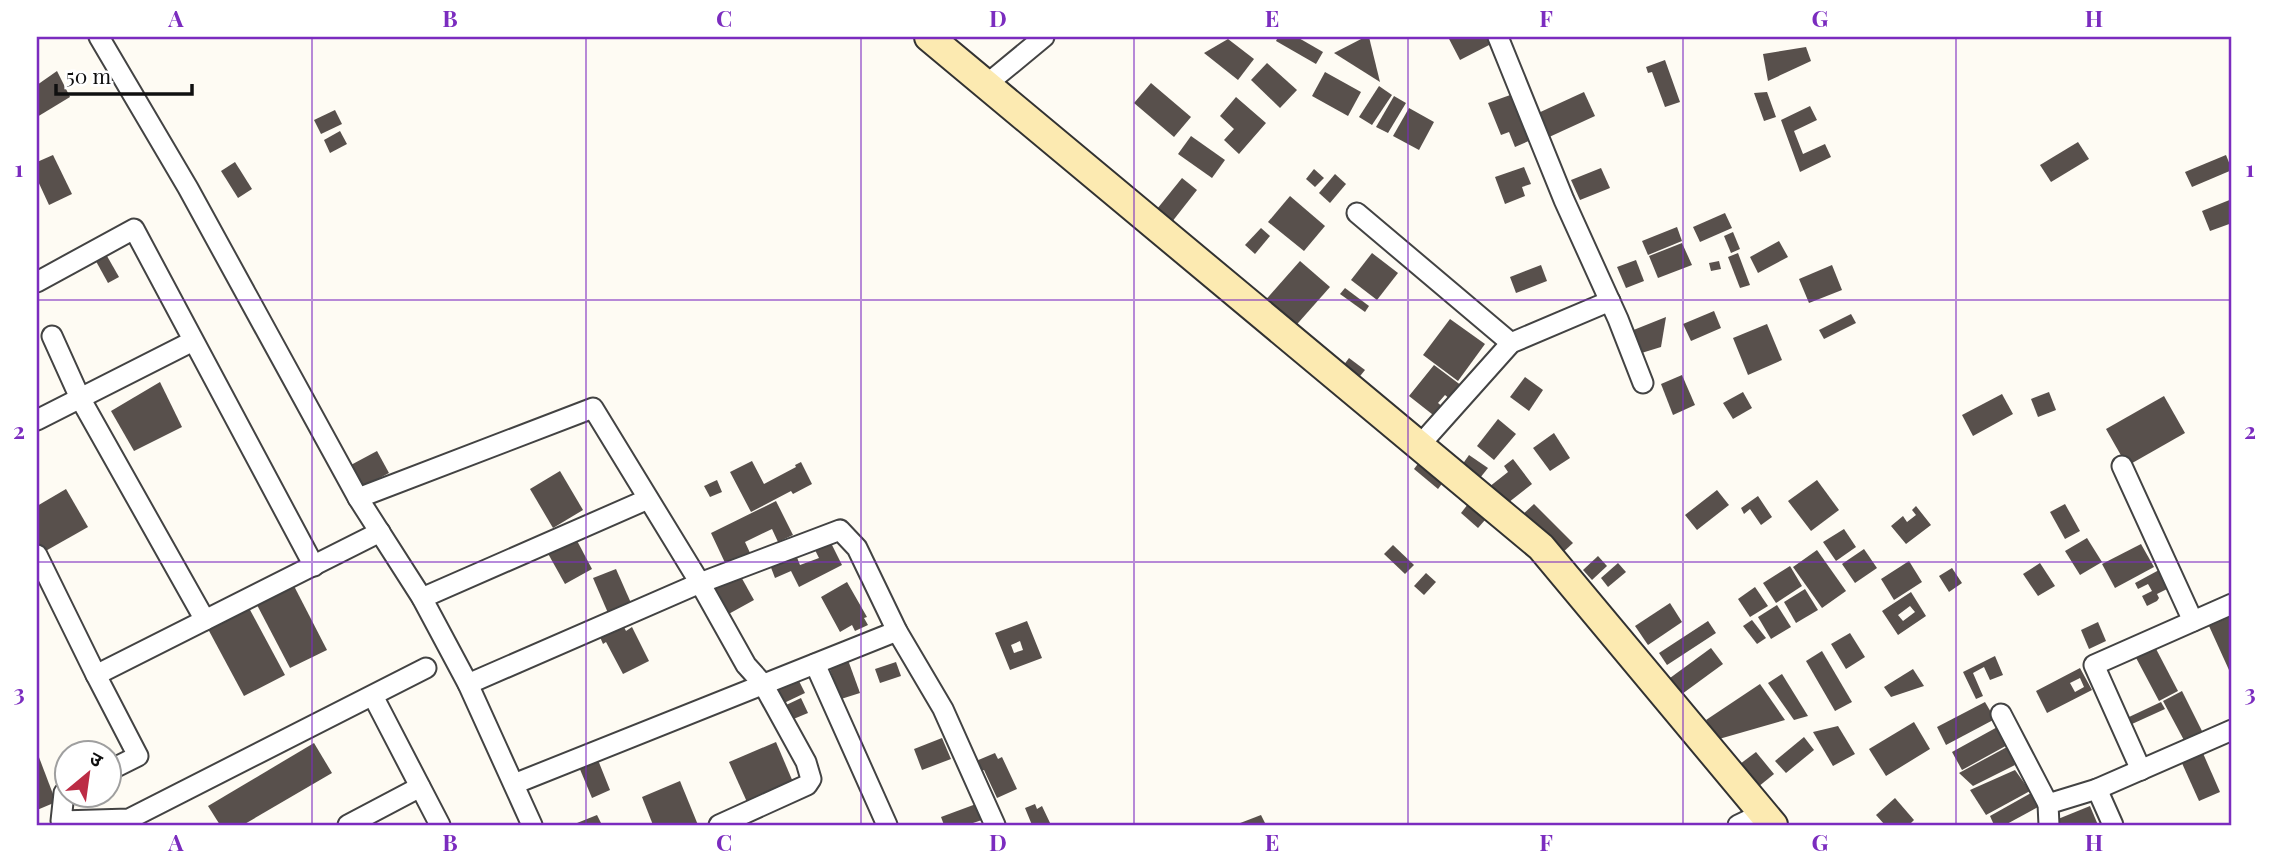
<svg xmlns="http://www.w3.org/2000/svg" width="2269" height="862" viewBox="0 0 2269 862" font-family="'Playfair Display','Noto Sans Devanagari',serif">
	<rect width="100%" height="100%" fill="#fefbf3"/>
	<g fill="#58504c" fill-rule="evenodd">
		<polygon points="1278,37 1297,37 1323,52 1316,64 1276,41"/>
		<polygon points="1365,37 1369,37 1380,82 1334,53"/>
		<polygon points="1448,37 1489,37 1493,43 1460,60"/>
		<polygon points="1228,39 1254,59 1238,80 1204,53"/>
		<polygon points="1806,47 1811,61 1768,81 1763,54"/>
		<polygon points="1665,60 1680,102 1665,107 1652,72 1648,73 1646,67"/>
		<polygon points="1267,63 1297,90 1280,108 1251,80"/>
		<polygon points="57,71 70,97 37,117 37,85"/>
		<polygon points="1325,72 1361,92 1348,116 1312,96"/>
		<polygon points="1151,83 1191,117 1174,137 1134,103"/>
		<polygon points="1379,86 1392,95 1372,125 1359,117"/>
		<polygon points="1584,92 1595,116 1547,138 1536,114"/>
		<polygon points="1767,92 1776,117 1764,121 1754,93"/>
		<polygon points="1513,94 1531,140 1515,147 1509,132 1501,135 1488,103"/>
		<polygon points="1394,96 1406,103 1388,133 1376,127"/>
		<polygon points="1236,97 1266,123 1239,154 1224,140 1234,129 1220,116"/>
		<polygon points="1810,106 1817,120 1794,131 1803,154 1825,144 1831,157 1800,172 1781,120"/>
		<polygon points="1409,108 1434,122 1419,150 1393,136"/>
		<polygon points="335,110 342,124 321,134 314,120"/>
		<polygon points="340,131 347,144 330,153 324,140"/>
		<polygon points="1191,136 1225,160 1212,178 1178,154"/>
		<polygon points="2078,142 2089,159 2051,182 2040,165"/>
		<polygon points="53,155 72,194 49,205 37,179 37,162"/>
		<polygon points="2226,155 2232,170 2192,187 2185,172"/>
		<polygon points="235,162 252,189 238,198 221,171"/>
		<polygon points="1524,167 1531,184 1522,187 1525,196 1505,204 1495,177"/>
		<polygon points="1601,168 1610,188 1580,200 1571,180"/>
		<polygon points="1314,169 1324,178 1315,187 1306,179"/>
		<polygon points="1335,174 1346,184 1330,203 1319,193"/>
		<polygon points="1182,178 1197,190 1168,227 1153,214"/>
		<polygon points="1290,196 1325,226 1304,251 1268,222"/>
		<polygon points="2232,199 2232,223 2210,231 2202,211"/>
		<polygon points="1725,213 1732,228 1700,242 1693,227"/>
		<polygon points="1677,227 1682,241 1648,255 1642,241"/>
		<polygon points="1261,228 1270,236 1255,254 1245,245"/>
		<polygon points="1733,232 1740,249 1731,253 1724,236"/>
		<polygon points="1779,241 1788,257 1758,273 1750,257"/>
		<polygon points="1682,243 1692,265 1658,278 1649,256"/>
		<polygon points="103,249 119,277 108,283 92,254"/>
		<polygon points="1372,253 1398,273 1377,300 1351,280"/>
		<polygon points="1738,253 1750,285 1740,288 1728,257"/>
		<polygon points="1636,260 1644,281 1626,288 1617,267"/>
		<polygon points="1300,261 1330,287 1291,331 1262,304"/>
		<polygon points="1719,261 1721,269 1711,271 1709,263"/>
		<polygon points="1541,265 1547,281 1516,293 1510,277"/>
		<polygon points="1832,265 1842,290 1809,303 1799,279"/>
		<polygon points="1345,288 1369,306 1365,312 1340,294"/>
		<polygon points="1714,311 1721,328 1691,341 1683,324"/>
		<polygon points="1851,314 1856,323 1824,339 1819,330"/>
		<polygon points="1666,317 1661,347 1635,355 1626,333"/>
		<polygon points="1450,319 1485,344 1458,381 1423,355"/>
		<polygon points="1767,324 1782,360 1748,375 1733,338"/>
		<polygon points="1349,358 1365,370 1356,381 1340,370"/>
		<polygon points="1434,365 1462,386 1451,400 1445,395 1438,403 1444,408 1437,418 1409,396"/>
		<polygon points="1682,375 1695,405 1673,415 1661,384"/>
		<polygon points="1525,377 1543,390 1529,411 1510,397"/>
		<polygon points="160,382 182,427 134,451 111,411"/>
		<polygon points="1743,392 1752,408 1733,419 1723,403"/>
		<polygon points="2049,392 2056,410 2038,417 2031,399"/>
		<polygon points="2002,394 2013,414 1973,436 1962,415"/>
		<polygon points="2164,396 2185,433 2127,466 2106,429"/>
		<polygon points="1498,419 1516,434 1494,460 1477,446"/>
		<polygon points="1554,433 1570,458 1550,471 1533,448"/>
		<polygon points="377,451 389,473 361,488 349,466"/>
		<polygon points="1469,455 1488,468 1480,478 1462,465"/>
		<polygon points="1513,459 1532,484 1504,506 1489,487 1508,472 1504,466"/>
		<polygon points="752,461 764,484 796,467 795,465 801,462 812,484 793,494 791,491 751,512 730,472"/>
		<polygon points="1420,461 1444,481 1438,489 1414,469"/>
		<polygon points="560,471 583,510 553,528 530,489"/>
		<polygon points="717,480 722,492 710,497 704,486"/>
		<polygon points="1817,480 1839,510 1811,531 1788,501"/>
		<polygon points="66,489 88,527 42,553 37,544 37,506"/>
		<polygon points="1717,490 1729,505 1697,530 1685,515"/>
		<polygon points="1758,496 1772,517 1761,525 1750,509 1744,514 1741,508"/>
		<polygon points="776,501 793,535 778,542 772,529 745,542 751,555 727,567 711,533"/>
		<polygon points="1468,504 1485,520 1478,528 1461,513"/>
		<polygon points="1534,504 1573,543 1560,555 1521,516"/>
		<polygon points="2065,504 2080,531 2065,539 2050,512"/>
		<polygon points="1916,506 1931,525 1906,544 1891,526 1903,516 1907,522 1916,515 1912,510"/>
		<polygon points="1844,529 1856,547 1836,561 1823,542"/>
		<polygon points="574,535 592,569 565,584 546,550"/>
		<polygon points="2087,538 2102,562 2080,575 2065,551"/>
		<polygon points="830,541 842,565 799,587 791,571 775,578 770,565 796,555 800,565 819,558 814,548"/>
		<polygon points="2141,544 2154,567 2115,588 2102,564"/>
		<polygon points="1393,545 1414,565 1405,574 1384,554"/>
		<polygon points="1864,549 1877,568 1855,583 1842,564"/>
		<polygon points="1817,550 1846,591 1822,608 1793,567"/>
		<polygon points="1598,556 1607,566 1592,580 1583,570"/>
		<polygon points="1909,561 1922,582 1894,600 1881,579"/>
		<polygon points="1618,563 1626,572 1608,587 1601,578"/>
		<polygon points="2040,563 2055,586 2038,596 2023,574"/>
		<polygon points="1790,566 1802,586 1776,603 1763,583"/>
		<polygon points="1952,568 1962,583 1949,592 1939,576"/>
		<polygon points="616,569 631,603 608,613 593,578"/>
		<polygon points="2159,570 2169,588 2157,594 2159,598 2157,601 2147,606 2142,596 2152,591 2148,584 2138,589 2135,583"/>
		<polygon points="1426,573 1436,582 1424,595 1414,586"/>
		<polygon points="740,575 754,600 725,616 711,591"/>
		<polygon points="847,582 867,617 864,618 868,625 855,631 852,625 840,632 821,597"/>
		<polygon points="294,586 327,650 290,668 257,605"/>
		<polygon points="1755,587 1768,606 1750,617 1738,599"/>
		<polygon points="1805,589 1818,610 1796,623 1784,602"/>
		<path d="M 1911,592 L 1926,616 L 1898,635 L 1882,611 ZM 1910,606 L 1915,612 L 1903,621 L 1898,615 Z"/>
		<polygon points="1670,603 1682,622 1648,645 1635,626"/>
		<polygon points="1777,605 1791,627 1771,639 1758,617"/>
		<polygon points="249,608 285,675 244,696 208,629"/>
		<polygon points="2232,616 2232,668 2229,670 2209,626"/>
		<polygon points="1752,620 1766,638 1757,644 1743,626"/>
		<path d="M 1027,621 L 1042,658 L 1010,670 L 995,633 ZM 1020,641 L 1023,650 L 1014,653 L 1011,645 Z"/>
		<polygon points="1708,621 1716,633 1667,665 1659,653"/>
		<polygon points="2098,622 2106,641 2089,649 2081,630"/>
		<polygon points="623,625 626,631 632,627 649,661 623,674 606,642 603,644 600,637"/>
		<polygon points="1850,633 1865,657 1846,669 1831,644"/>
		<polygon points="2154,645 2178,691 2159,701 2134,654"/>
		<polygon points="1711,648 1723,664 1682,694 1670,678"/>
		<polygon points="1822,651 1852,702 1835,711 1806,661"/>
		<polygon points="1995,656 2003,675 1990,680 1984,667 1973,673 1983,696 1976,699 1963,672"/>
		<polygon points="848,660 860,693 841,699 829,667"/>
		<polygon points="896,662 901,676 880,683 875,669"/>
		<path d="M 2080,668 L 2092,690 L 2047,713 L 2036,691 ZM 2080,678 L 2084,687 L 2075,692 L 2070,683 Z"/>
		<polygon points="1913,669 1924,686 1891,697 1884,687"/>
		<polygon points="1782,674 1808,716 1794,720 1768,683"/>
		<polygon points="798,679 805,693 784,703 777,689"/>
		<polygon points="1760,684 1785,720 1719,739 1706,720"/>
		<polygon points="2182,691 2204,735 2186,744 2163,701"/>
		<polygon points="801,698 808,713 791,720 784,706"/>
		<polygon points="1985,702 1995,719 1946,745 1937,727"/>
		<polygon points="2161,702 2165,709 2132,724 2129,717"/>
		<polygon points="1914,722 1930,749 1886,776 1869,749"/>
		<polygon points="2001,725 2011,743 1962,770 1952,752"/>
		<polygon points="1838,726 1855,754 1833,766 1813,732"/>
		<polygon points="1804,737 1814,750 1786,773 1775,761"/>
		<polygon points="942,738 951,759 922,770 914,749"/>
		<polygon points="776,742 793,782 747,802 729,762"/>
		<polygon points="314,743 332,773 243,825 220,825 208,806"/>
		<polygon points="2007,747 2015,765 1973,786 1959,773"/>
		<polygon points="2202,751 2220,792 2199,801 2181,761"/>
		<polygon points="37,752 56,802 37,810"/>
		<polygon points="1756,752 1774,774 1758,787 1740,764"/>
		<polygon points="995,753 998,759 1002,757 1017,789 997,798 984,770 981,771 976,761"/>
		<polygon points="598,760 610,790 592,798 579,767"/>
		<polygon points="2015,770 2030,791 1986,815 1970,790"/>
		<polygon points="680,781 698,825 653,825 642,797"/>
		<polygon points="2031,793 2040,806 2005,825 1994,825 1990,816"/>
		<polygon points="1895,798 1914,820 1909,825 1885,825 1876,815"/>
		<polygon points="976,804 982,820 967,825 944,825 941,817"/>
		<polygon points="1035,804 1037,809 1042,806 1051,825 1032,825 1025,808"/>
		<polygon points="2090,806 2098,825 2061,825 2058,819"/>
		<polygon points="597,815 602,825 578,825 577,823"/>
		<polygon points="1261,815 1266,825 1235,825"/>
	</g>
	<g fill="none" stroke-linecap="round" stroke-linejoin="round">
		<g stroke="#434343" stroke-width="23">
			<g id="street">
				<polyline points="99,37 188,188 358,498 422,598 468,684 532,825"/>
				<polyline points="1498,37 1564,200 1618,319 1643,383"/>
				<polyline points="987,84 1044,37"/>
				<polyline points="1357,213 1511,343"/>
				<polyline points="37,282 134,229 314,566"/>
				<polyline points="52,336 80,398 205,620"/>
				<polyline points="37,420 193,341"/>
				<polyline points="1419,446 1511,343 1610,301"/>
				<polyline points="2122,466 2193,621"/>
				<polyline points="358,498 593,408 700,583 746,665 763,684 806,762 811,779 807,785 719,825"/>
				<polyline points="37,555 96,675"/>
				<polyline points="422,598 648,499"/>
				<polyline points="815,664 887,825"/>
				<polyline points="468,684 700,583 840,530 857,548 897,631 943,709 995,825"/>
				<polyline points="373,696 440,825"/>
				<polyline points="2001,714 2048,804"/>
				<polyline points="2141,770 2094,665 2232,604"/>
				<polyline points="108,771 138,756 96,675 380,532"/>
				<polyline points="514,784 897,631"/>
				<polyline points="2097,789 2113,825"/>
				<polyline points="66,792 64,793 61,821 129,819 426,668"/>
				<polyline points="348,825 420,787"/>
				<polyline points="1738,825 1763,813"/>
				<polyline points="2049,825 2048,804 2097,789 2232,730"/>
			</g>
		</g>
		<g stroke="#323232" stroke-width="32">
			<polyline id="secondary" points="929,37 1541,547 1773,825"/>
		</g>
		<use href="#street" stroke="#fff" stroke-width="19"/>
		<use href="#secondary" stroke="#fceab1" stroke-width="28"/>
	</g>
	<path fill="none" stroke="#7b2cbf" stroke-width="2" stroke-opacity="0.55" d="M 312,37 L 312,825M 586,37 L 586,825M 861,37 L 861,825M 1134,37 L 1134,825M 1408,37 L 1408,825M 1683,37 L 1683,825M 1956,37 L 1956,825M 37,300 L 2232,300M 37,562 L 2232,562"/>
	<rect width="2269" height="862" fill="none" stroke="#ffffff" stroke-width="77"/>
	<g transform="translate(88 774) rotate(29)"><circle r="33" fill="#ffffff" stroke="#9f9f9f" stroke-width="2"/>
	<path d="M0-5L12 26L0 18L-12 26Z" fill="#bc2c45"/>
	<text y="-10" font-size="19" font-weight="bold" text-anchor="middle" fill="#101010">उ</text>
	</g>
	<path d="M56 84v10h136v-10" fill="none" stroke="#101010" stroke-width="3.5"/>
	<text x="66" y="84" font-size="21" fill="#101010" stroke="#ffffff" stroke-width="5" paint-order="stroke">50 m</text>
	<rect x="38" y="38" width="2192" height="786" fill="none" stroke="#7b2cbf" stroke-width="2.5"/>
	<g font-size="23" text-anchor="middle" font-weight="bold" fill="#7b2cbf">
		<text x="176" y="27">A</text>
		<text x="450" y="27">B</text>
		<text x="724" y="27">C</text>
		<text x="998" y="27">D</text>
		<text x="1272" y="27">E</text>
		<text x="1546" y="27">F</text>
		<text x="1820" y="27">G</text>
		<text x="2094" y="27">H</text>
		<text x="19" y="177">1</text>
		<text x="2250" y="177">1</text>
		<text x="19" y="439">2</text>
		<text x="2250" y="439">2</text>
		<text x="19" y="701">3</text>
		<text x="2250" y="701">3</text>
		<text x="176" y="851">A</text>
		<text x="450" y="851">B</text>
		<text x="724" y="851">C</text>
		<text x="998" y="851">D</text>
		<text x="1272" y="851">E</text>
		<text x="1546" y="851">F</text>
		<text x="1820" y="851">G</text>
		<text x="2094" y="851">H</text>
	</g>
</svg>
